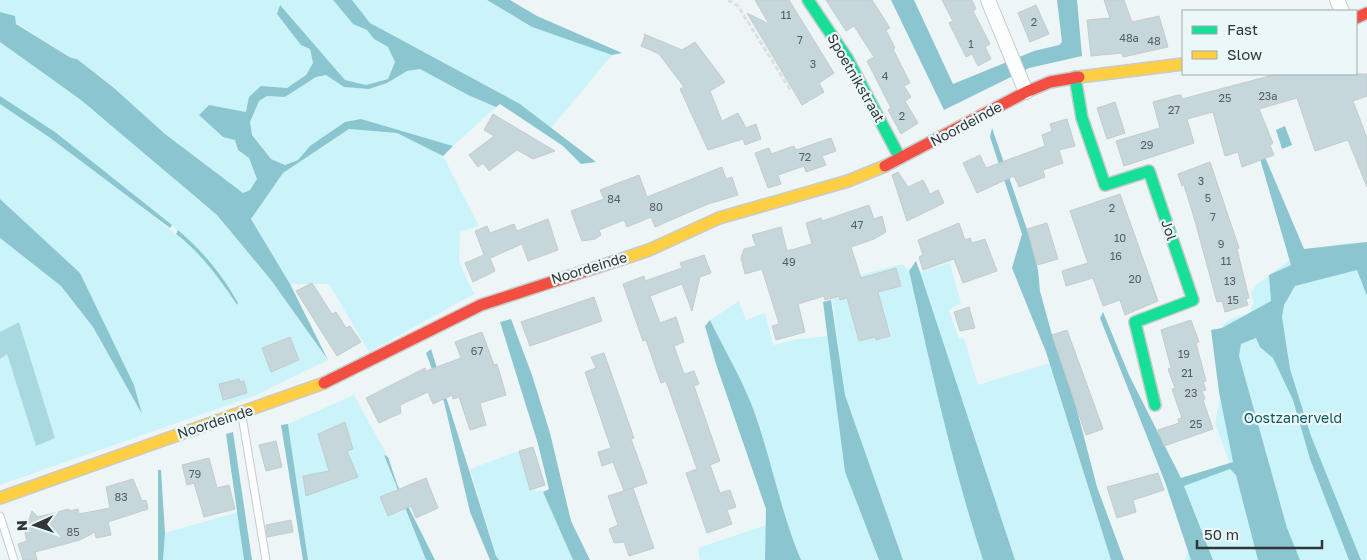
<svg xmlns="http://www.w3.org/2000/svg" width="1367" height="560" viewBox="0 0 1367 560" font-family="'Golos Text',sans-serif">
	<rect width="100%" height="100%" fill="#eef5f6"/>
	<g fill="#cbf4fa" fill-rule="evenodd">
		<polygon points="0,0 333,0 353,24 367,30 374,39 388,47 395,62 388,79 366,85 345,80 280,6 310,49 313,64 306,74 287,89 261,86 247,112 209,105 235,140 238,150 249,158 257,179 250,190 242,193 165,134 114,88 77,59 71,58 16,23 14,16 0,12"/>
		<polygon points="352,0 487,0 532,27 612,55 551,128 520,104 370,23"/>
		<path d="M 0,42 L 81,100 L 217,215 L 271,280 L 328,360 L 254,396 L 0,485 L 0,359 L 7,354 L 36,445 L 55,438 L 19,322 L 0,332 L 0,238 L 61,286 L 93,327 L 141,411 L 134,385 L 80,273 L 0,217 ZM 158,214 C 192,241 216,265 238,303 L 236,305 L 219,278 L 191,246 L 154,217 Z"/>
		<polygon points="420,69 468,95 496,107 453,146 361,119 311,146 298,160 285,165 271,159 252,135 250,122 259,101 267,96 285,97 316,77 326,75 344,87 387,83 407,71"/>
		<polygon points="349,129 397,133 443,156 479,226 460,232 459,261 474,294 369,352 329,284 290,284 251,219 283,173"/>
		<polygon points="1365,242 1367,245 1367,560 1185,560 1197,519 1184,486 1187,485 1184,477 1230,464 1215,423 1220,399 1222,325 1231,319 1250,313 1252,305 1254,304 1251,293 1257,284 1298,254 1340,244"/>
		<polygon points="950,263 961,303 949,310 959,339 964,338 978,385 1049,363 1111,560 1015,560 920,272"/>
		<path d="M 902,264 L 909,271 C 931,368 952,465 983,560 L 903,560 L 845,395 L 830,283 Z"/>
		<path d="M 739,301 L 746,320 L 765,313 L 773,345 L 798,339 L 829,336 L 845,472 L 879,560 L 801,560 C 781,513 772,462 755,414 C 744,382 725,351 710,320 Z"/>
		<polygon points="354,395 388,457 384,456 426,560 308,560 288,424"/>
		<polygon points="521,450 536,492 542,490 543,492 573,560 499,560 496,556 470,469"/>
		<polygon points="238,512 244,560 163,560 165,533"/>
		<polygon points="766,525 765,560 700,560 698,548"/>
	</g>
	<polygon fill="#a9d9e0" points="19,322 55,438 36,446 7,354 0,359 0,332"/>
	<g fill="#8bc6d0">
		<polygon points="333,0 352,0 370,23 520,104 596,162 581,164 563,146 500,104 496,107 468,95 420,69 407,71 387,83 369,89 344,87 326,75 316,77 285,97 267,96 259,101 250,122 252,135 271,159 285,165 298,160 310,146 345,122 361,119 453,146 443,156 397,133 349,129 283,173 251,219 290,284 328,360 271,280 217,215 81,100 0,42 0,12 15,16 16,24 71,58 77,59 114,88 165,134 243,193 250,190 257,179 249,158 238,150 235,140 223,137 199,115 209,105 246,112 249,97 261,86 287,88 306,75 313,63 310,49 301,45 277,14 280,5 345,80 366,85 388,79 395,62 388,47 374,39 367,30 353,24"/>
		<polygon points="487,0 510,0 537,16 622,53 612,55 532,27"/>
		<polygon points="891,0 914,0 953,84 1034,51 1059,45 1062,42 1057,0 1077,0 1082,56 1029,68 944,110"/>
		<polygon points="0,96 55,132 172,225 170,228 49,137 0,104"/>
		<polygon points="1285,126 1292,145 1282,149 1276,130"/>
		<polygon points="992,128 1031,241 1038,270 1040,291 1052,335 1072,391 1097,487 1124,560 1111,560 1046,352 1012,268 1022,234 990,137"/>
		<polygon points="1262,150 1304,249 1367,242 1367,296 1357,270 1295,286 1284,305 1282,317 1290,369 1311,436 1361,560 1349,560 1310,459 1293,400 1273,358 1260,347 1256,338 1241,344 1239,356 1287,528 1300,560 1258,560 1236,475 1230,469 1184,486 1213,560 1191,560 1165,482 1100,318 1103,312 1129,375 1181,478 1233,462 1219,392 1211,330 1222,328 1271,301 1269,275 1291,265 1258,152"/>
		<polygon points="0,199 80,273 134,385 142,414 93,327 61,286 0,238"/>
		<path d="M 178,230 C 203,252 222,274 238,303 L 237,305 C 220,279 201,253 176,234 Z"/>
		<path d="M 916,261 L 920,272 L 1015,560 L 983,560 C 952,465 931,368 909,271 Z"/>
		<polygon points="831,300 845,395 903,560 879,560 845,472 823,302"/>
		<polygon points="511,319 532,375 550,433 571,521 590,560 573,560 543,492 549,489 538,444 500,322"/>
		<path d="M 710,320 C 725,351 744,382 755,414 C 772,462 781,513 801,560 L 765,560 L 766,509 L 716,364 L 705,326 Z"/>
		<polygon points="431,349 496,556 499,560 490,560 470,512 444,402 426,353"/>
		<polygon points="288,424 308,560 303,560 281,425"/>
		<polygon points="233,432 252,560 244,560 226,434"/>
		<polygon points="384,455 388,457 397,484 435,560 426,560"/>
		<polygon points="158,470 161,470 165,533 163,560 158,560"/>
	</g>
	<g fill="#c5d7da" stroke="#c6cbcc">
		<polygon points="755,0 789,0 834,73 819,83 824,92 802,105 747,13 769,24"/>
		<polygon points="826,0 872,0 890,28 886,30 895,48 893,49 910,83 904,86 911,97 905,101 918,123 901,134 888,110 891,108 867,61 874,57 854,26 846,31"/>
		<polygon points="942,0 972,0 976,9 973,11 990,44 985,47 991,59 978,66 972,54 966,57 949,23 953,21"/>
		<polygon points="1104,0 1124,0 1132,22 1159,16 1168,47 1123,57 1122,53 1091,56 1087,20 1110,18"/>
		<polygon points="1036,5 1049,34 1030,42 1018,13"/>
		<polygon points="644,34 682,50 695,42 725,82 710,91 722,121 738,113 746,128 756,124 761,139 745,145 743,139 708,150 680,89 684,87 659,54 641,46 645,36"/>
		<polygon points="1277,74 1367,74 1367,96 1353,101 1367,138 1367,187 1348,140 1315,151 1297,98 1259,109 1273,143 1270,145 1274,155 1242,167 1238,152 1225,156 1213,112 1187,119 1194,143 1124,166 1116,141 1160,128 1153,102 1178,95 1181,95 1182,99"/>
		<polygon points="1115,102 1125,133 1107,139 1097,108"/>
		<polygon points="493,114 555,151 533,159 517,150 489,171 483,163 478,167 469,155 494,136 484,130"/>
		<polygon points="1067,119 1075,146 1059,150 1063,163 1043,170 1045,177 1019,187 1014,176 977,193 963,163 980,155 986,168 1045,146 1042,135 1052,131 1050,124"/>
		<polygon points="831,138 836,151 822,156 826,165 806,172 804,166 778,175 781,184 768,188 755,153 769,148 771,154 794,146 796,150"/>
		<polygon points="1210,162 1239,248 1237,249 1249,298 1246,299 1248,305 1225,312 1222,301 1217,302 1195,221 1184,185 1182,186 1178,174"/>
		<polygon points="722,167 726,179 732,177 738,195 708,204 655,227 651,217 627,227 624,220 599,230 601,235 595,239 582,241 571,211 604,199 600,190 639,175 647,197"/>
		<polygon points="898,172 908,187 923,180 930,194 938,190 944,203 907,221 892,175"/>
		<polygon points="1120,194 1158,301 1125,315 1120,300 1103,306 1093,278 1066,286 1062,271 1088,263 1070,211"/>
		<polygon points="869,205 874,219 882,216 886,232 874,239 851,247 861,278 896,268 901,286 878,292 890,336 876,340 875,337 859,341 847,298 840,300 839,296 825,300 824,296 798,304 805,332 776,340 772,326 779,324 762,269 745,274 741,258 744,249 756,246 752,235 781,227 787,251 812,244 806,223 821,218 822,221"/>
		<polygon points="548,219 558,250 528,261 522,244 490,258 495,271 473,282 465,263 484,255 475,231 487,226 490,233 514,224 517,231"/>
		<polygon points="959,223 965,240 970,238 972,243 985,239 997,271 963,283 954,259 923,270 919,257 923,255 918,240"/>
		<polygon points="1047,223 1058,259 1037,265 1027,229"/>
		<polygon points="704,255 711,273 700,277 692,311 682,284 650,296 660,323 676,317 684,342 674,346 684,374 694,371 699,384 694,386 720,461 710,465 720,493 730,490 736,507 727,510 732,524 707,533 686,473 697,469 666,381 661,383 646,340 643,341 623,284 644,276 645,281 668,273 682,268 680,263"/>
		<polygon points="312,283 332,314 336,312 346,328 350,326 361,342 337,356 296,291"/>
		<polygon points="594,297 602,321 530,346 521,322"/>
		<polygon points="969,307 975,328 960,331 954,312"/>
		<polygon points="1191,320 1199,342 1196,343 1206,381 1203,382 1206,390 1202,391 1205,399 1203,400 1213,429 1164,446 1158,430 1179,423 1178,419 1182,418 1172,389 1175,388 1168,369 1171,368 1161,330"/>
		<polygon points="1067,330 1103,429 1086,435 1052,335"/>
		<polygon points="482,332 494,365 497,364 506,395 480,403 486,425 470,430 459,397 453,399 452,395 433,404 428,392 400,405 401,413 379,423 366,398 425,368 426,371 461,358 455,342"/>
		<polygon points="290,337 299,360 271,372 262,348"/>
		<polygon points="604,353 634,438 631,439 647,483 624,491 613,462 602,466 598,452 611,448 585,372 596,368 591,357"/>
		<polygon points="239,379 240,382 244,381 247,393 223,400 219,384"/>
		<polygon points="345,422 353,449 347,451 358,477 306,496 303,476 329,471 318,434"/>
		<polygon points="276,441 282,467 266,471 259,445"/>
		<polygon points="533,447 545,485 530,490 519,451"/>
		<polygon points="209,458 217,488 229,485 235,509 204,517 194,483 187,485 182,465"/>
		<polygon points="1158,473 1164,490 1133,500 1136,512 1117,518 1107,487"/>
		<polygon points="426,478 438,508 416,518 411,506 388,516 380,497"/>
		<polygon points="133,479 142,501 146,500 148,509 108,522 111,535 96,538 95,532 80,540 35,552 37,560 23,560 18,544 27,541 22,521 29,519 32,511 38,517 69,509 69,511 78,509 79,514 110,508 106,487"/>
		<polygon points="633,488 654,548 629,556 624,542 614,543 609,529 618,525 608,496"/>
		<polygon points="291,520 293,532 267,537 266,525"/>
	</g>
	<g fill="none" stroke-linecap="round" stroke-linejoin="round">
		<g stroke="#c6cbcc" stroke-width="9">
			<g id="lane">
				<polyline points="242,416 266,560"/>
				<polyline points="0,516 14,560"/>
			</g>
		</g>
		<g stroke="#c6cbcc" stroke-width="16">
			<g id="street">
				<polyline points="988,0 1026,92"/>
				<polyline points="1337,0 1342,11"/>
			</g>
		</g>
		<g stroke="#c6cbcc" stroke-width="14">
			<g id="fast">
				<polyline points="808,0 847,58 900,158"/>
				<polyline points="1075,77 1082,118 1105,185 1149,171 1193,300 1135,322 1155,405"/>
			</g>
		</g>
		<g stroke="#c6cbcc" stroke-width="14">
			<g id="slow">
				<polyline points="1079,77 1183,64"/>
				<polyline points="613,262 649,250 719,218 848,181 885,166"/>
				<polyline points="0,498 324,383"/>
			</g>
		</g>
		<g stroke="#c6cbcc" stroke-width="14">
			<g id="jam">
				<polyline points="1356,18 1367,13"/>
				<polyline points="885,166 1026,92 1050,82 1079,77"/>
				<polyline points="324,383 481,305 613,262"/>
			</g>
		</g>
		<polyline stroke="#dee0e0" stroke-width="3" stroke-dasharray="5 2.5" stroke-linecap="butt" points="728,0 738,6 791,91"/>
		<use href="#lane" stroke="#fcfefe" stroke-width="7"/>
		<use href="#street" stroke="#fcfefe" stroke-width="14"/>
		<use href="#fast" stroke="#16e098" stroke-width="11"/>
		<use href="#slow" stroke="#ffcf43" stroke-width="11"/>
		<use href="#jam" stroke="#f24e42" stroke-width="11"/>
	</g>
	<g text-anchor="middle" stroke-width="4.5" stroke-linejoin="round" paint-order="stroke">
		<g font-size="11" fill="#565e60">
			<text x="786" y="19">11</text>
			<text x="1034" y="26">2</text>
			<text x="1129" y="42">48a</text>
			<text x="800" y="44">7</text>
			<text x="1154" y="45">48</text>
			<text x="971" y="48">1</text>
			<text x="813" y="68">3</text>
			<text x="885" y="80">4</text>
			<text x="1268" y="100">23a</text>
			<text x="1225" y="102">25</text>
			<text x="1174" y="114">27</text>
			<text x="902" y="120">2</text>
			<text x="1147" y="149">29</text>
			<text x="805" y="161">72</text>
			<text x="1201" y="185">3</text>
			<text x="1208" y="202">5</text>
			<text x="614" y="203">84</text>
			<text x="656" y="211">80</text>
			<text x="1112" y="212">2</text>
			<text x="1213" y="221">7</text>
			<text x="857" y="229">47</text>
			<text x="1120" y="242">10</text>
			<text x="1221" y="248">9</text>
			<text x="1116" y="260">16</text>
			<text x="1226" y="265">11</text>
			<text x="789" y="266">49</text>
			<text x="1135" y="283">20</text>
			<text x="1230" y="285">13</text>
			<text x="1233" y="304">15</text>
			<text x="477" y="355">67</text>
			<text x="1184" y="358">19</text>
			<text x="1187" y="377">21</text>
			<text x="1191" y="397">23</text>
			<text x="1196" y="428">25</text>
			<text x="195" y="478">79</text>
			<text x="121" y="501">83</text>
			<text x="73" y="536">85</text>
		</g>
		<g font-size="14" fill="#313637" stroke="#ebf7f9">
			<text transform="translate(856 78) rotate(60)" y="5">Spoetnikstraat</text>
			<text transform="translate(966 124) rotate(-28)" y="5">Noordeinde</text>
			<text transform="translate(1169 230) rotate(71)" y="5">Jol</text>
			<text transform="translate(589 268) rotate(-17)" y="5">Noordeinde</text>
			<text transform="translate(215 422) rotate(-18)" y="5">Noordeinde</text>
		</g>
		<g font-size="14" fill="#0c565f" stroke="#ebf7f9">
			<text x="1293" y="423">Oostzanerveld</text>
		</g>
	</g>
	<rect x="1182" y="10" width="175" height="65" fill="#ebf7f9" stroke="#a1aaab"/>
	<rect x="1192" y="26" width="25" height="8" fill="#16e098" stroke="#a1aaab"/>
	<text x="1227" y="35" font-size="15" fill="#313637">Fast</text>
	<rect x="1192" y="51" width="25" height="8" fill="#ffcf43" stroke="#a1aaab"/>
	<text x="1227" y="60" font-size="15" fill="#313637">Slow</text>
	<g transform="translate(35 525) rotate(267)" stroke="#ebf7f9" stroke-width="4" paint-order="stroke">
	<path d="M0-4L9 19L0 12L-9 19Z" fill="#313637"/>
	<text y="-8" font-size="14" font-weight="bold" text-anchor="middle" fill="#313637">N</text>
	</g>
	<path d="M1197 540v8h125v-8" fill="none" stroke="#313637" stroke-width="2.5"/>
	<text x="1204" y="540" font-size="15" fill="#313637" stroke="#ebf7f9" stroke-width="4" paint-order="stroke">50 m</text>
</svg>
